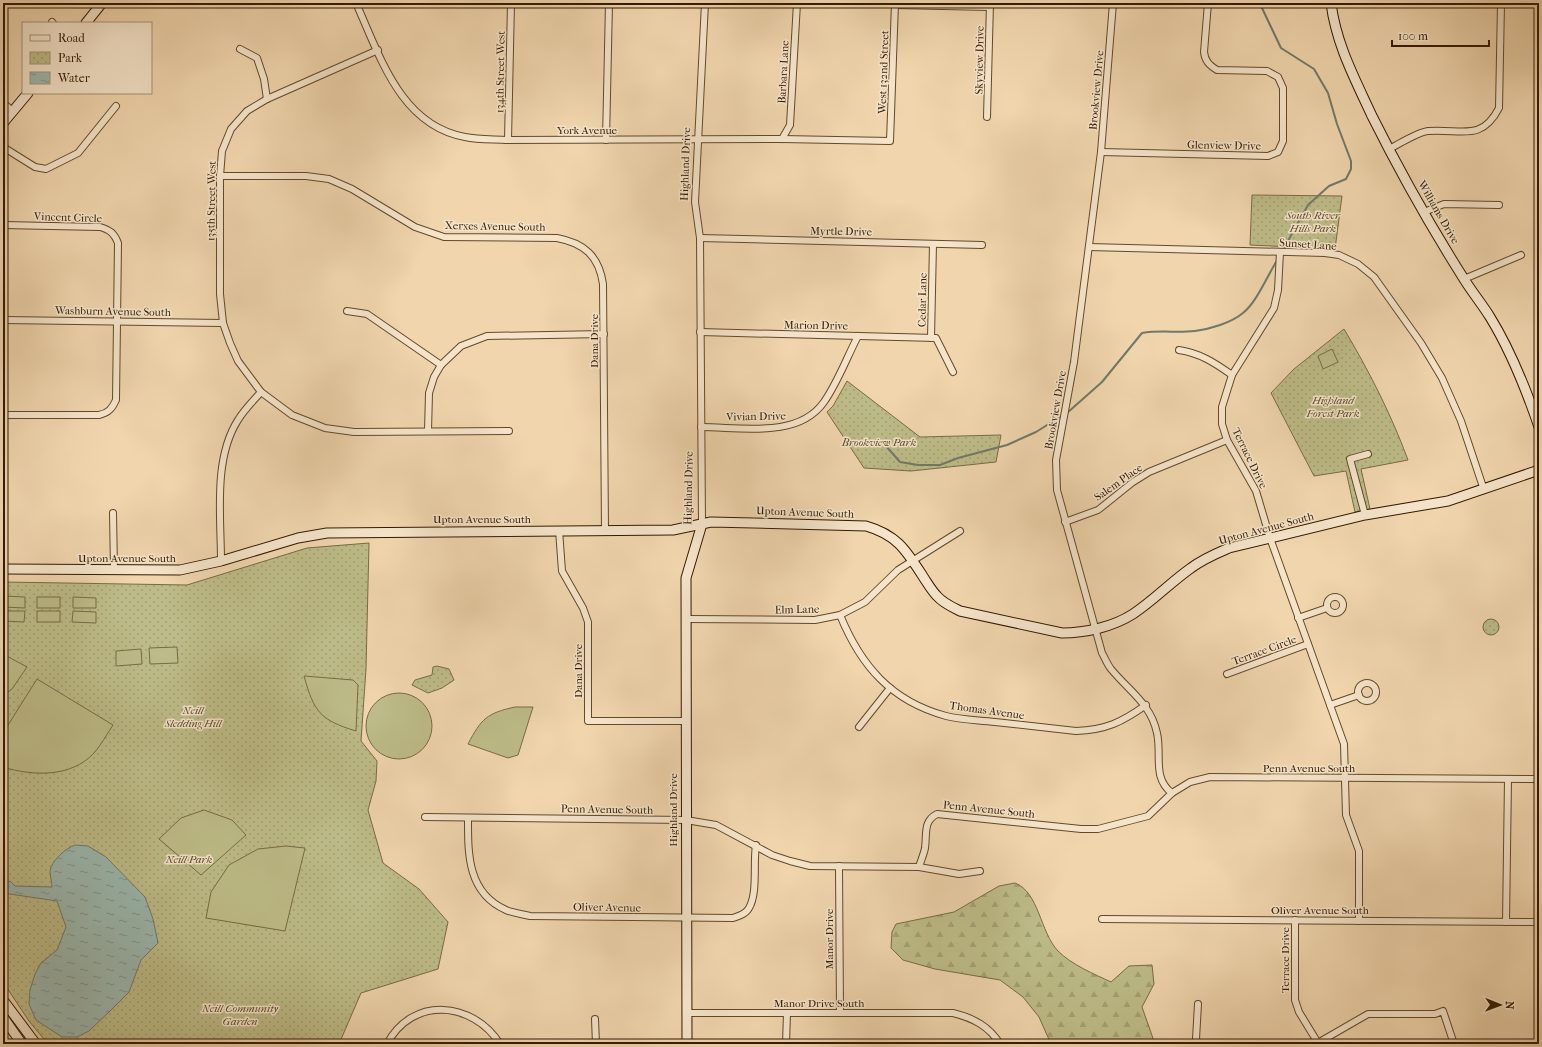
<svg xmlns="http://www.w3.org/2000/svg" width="1542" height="1047" viewBox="0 0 1542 1047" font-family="'IM FELL French Canon',serif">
	<defs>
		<pattern id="forest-firs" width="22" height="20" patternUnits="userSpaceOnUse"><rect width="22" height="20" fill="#bdbc88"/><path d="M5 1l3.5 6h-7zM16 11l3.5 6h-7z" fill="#a3a174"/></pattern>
		<pattern id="park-dots" width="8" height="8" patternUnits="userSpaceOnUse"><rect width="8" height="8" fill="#bdbc88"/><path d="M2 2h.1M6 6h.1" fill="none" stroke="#a3a174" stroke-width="1.8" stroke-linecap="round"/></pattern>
		<pattern id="water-ripples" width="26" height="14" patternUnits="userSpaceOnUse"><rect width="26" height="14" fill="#9bb8af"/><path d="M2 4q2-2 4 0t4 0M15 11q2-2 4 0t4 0" fill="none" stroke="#7f958c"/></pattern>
	</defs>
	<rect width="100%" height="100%" fill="#f0d5ad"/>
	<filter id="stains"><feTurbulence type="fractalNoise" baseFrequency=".005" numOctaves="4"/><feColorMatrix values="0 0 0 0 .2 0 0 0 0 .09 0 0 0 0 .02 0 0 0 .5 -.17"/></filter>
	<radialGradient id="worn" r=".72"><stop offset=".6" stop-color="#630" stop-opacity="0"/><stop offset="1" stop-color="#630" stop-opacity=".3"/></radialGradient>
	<path fill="url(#forest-firs)" stroke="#786b44" d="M 1015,883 C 1039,892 1040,932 1058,951 C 1072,965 1094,974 1111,982 L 1129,966 L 1152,965 L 1154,984 L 1142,1007 L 1155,1044 L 1051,1044 L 1039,1017 L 1023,997 L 1000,980 L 935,969 L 903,960 L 891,948 L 892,932 L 896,924 L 954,912 L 999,886 Z"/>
	<g fill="url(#park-dots)" stroke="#786b44">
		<polygon points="1252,195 1342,196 1335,249 1250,245"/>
		<path d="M 1344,329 C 1369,371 1391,414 1408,460 L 1361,469 L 1370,509 L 1355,512 L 1346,471 L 1314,476 L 1271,393 L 1294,369 Z"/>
		<polygon points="847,381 920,437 1001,435 996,462 911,471 864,468 827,412 833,406"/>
		<polygon points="369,543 366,669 361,741 377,761 376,781 368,810 383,863 419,889 448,922 438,969 361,993 339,1044 48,1044 29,1021 3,982 3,582 187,585 307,548"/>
		<circle cx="1491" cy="627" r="8"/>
		<polygon points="437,666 449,669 454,680 442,688 428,693 412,685 415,680 432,675 433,667"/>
	</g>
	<g fill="#bdbc88" stroke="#786b44">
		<polygon points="1332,349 1338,362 1323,369 1318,356"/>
		<polygon points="3,596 25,597 25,608 3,607"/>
		<rect x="37" y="597" width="23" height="11"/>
		<polygon points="73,597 96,598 96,608 73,608"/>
		<polygon points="3,611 25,611 24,622 3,621"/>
		<rect x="37" y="611" width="23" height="11"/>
		<polygon points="73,611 96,612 96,623 72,622"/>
		<polygon points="177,647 178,663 150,664 149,648"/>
		<polygon points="141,649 142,664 116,666 116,651"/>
		<polygon points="3,654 27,667 12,689 3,696"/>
		<path d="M 304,676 L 353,680 L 358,685 L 356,731 C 320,720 314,712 304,676 Z"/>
		<path d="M 37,679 L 113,725 C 107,734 101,745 94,753 C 71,778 32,776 3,767 L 3,733 Z"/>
		<circle cx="399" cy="726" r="33"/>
		<path d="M 515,707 L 533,707 L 518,755 L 508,758 L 468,744 C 481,719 487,713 515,707 Z"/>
		<polygon points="204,810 232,820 246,835 201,875 159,839 181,818"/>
		<polygon points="286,846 305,848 285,931 206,918 211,892 229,865 258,849"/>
	</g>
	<path fill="url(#water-ripples)" stroke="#717969" d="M 75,845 L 88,846 L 106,857 L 145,897 L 153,919 L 158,943 L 141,960 L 129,992 L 111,1010 L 89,1031 L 77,1037 L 62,1037 L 36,1020 L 29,1004 L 30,990 L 35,974 L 41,963 L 57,950 L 66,927 L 57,901 L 3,893 L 3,883 L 5,884 L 10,881 L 15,886 L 52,887 C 52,882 50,876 50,871 C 51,861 66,848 75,845 Z"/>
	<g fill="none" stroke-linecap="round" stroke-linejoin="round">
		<g stroke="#717969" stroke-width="2">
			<polyline points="1258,3 1262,8 1281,48 1314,69 1328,93 1337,124 1351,161 1351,169 1346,179 1329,186 1308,205 1283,250"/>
			<path d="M 1067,413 L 1102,382 L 1142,333 C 1160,330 1177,333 1195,331 C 1210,329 1231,323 1243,313 C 1257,302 1268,274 1278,259"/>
			<polyline points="885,445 900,462 918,465 940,465 958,458 1007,445 1036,432 1063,415"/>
		</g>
		<g stroke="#62492b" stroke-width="8">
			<g id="street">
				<path d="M 356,3 C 380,56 400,125 465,137 C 479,140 494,139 508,140 L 782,139 L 890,141 L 895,3"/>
				<path d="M 1113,3 L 1101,152 L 1074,362 L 1056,460 L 1057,490 L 1102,653 C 1105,658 1107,664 1111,669 C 1129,691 1151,704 1157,733 C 1162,755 1152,778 1172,793"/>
				<polyline points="895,5 990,7"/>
				<polyline points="52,22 53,23"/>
				<polyline points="240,49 257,58 264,79 267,99"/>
				<polyline points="378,50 267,99 247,111 231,129 222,151 220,176 220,294 223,323 230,343 238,361 261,392 292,415 325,428 354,432 509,431"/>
				<polyline points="3,103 13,111"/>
				<polyline points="987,117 990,3"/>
				<polyline points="782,139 790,125 797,3"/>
				<polyline points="508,140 511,3"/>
				<polyline points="606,140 609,3"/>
				<polyline points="3,147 35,167 46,169 78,153 116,106"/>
				<path d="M 1389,149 C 1399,144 1418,132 1428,131 C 1460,128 1481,143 1499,108 L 1501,3"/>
				<path d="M 1101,152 L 1268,156 L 1278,152 L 1283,141 L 1283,88 L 1278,77 L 1267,71 L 1217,70 C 1209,65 1205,61 1204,52 L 1208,3"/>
				<path d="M 220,176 L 306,176 L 329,179 L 352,189 L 415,227 L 444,237 L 557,238 C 584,243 599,256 603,284 L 605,530"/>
				<polyline points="1424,212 1444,204 1499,205"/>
				<path d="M 3,225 L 100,227 C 110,230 114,233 118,243 L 116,400 C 112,409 108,413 99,415 L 3,415"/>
				<polyline points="700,238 982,245"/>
				<polyline points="1089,247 1325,253 1339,255 1358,264 1374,277 1421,343 1442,378 1461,421 1484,490"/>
				<polyline points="1280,252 1278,290 1274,308 1232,375 1222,407 1222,424 1227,440 1256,491 1270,538 1344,744 1346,815 1359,851 1359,921"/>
				<polyline points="1464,279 1521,255"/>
				<polyline points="347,311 367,314 441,365"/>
				<polyline points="3,320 223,323"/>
				<polyline points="700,332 936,338 953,372"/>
				<polyline points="931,338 933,244"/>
				<path d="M 1179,350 C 1200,353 1215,363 1232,375"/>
				<path d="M 701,427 C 741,427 798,439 824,402 C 838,382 847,357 858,336"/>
				<polyline points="428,431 429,393 434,377 441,365 461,346 487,336 604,334"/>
				<polyline points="113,513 114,570"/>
				<polyline points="1365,515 1350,459 1368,454"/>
				<polyline points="1065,522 1098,510 1133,482 1149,472 1227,440"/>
				<polyline points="702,524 700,238 695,202 705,3"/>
				<polyline points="559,530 562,571 583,608 588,622 588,721 685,721"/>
				<path d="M 221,561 C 221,517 213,459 238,420 C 244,410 253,401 261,392"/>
				<circle cx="1335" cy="605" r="8"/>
				<path d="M 840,615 C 861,666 891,701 946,716 C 961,720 979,720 995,722 C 1022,725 1049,728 1076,731 C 1106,730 1122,722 1146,705"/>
				<polyline points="1298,618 1327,608"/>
				<polyline points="686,619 815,620 840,615 865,602 898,570 960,531"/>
				<polyline points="1227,674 1308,644"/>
				<circle cx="1367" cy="692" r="9"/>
				<polyline points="1330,705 1359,695"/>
				<polyline points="859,727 890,688"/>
				<path d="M 425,817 L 686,820 L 716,825 L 772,855 L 790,861 L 810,866 L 919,867 C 921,860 924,854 925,848 C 927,834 923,821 937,814 L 1081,829 L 1098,829 L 1148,816 L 1172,793 L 1190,782 L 1210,777 L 1539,779"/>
				<path d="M 468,818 C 468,853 467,893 506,910 C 513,913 522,914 530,916 L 733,918 C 739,916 746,914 749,908 C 758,893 753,863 756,845"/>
				<polyline points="839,866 840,1013"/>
				<polyline points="919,867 959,874 980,871"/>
				<polyline points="1102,919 1539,922"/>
				<polyline points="1295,920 1295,1000 1299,1012 1318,1043"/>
				<polyline points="1506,922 1508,779"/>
				<polyline points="1198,1004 1196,1039 1199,1044"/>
				<path d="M 686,1013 L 953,1013 C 973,1018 989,1026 1000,1044"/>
				<polyline points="595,1019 596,1044"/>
				<path d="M 387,1044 C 412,996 473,1001 500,1044"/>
				<polyline points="786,1044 787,1013"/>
				<polyline points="1316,1044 1368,1014 1435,1014 1443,1011 1454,1044"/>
			</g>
		</g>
		<g stroke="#331a00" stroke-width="11">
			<g id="secondary">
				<path d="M 1331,3 C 1336,44 1355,79 1372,116 C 1400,172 1431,227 1464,279 C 1472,292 1482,304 1490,317 C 1511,351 1526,389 1539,427"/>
				<polyline points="86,23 102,3"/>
				<polyline points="3,123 28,93"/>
				<path d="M 3,569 L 180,570 L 221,561 L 298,538 L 327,533 L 673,530 L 711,522 L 866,526 C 898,535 907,552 924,578 C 928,584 932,591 937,596 C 943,603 952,607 960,611 L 1062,633 C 1085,633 1113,627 1133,614 C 1153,601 1171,582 1191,568 C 1203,559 1215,554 1229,548 L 1365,515 L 1448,501 L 1539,470"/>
				<polyline points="3,1000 36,1044"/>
				<polyline points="3,1017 22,1044"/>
				<polyline points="687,1044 686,578 702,524"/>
			</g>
		</g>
		<use href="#street" stroke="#f5e4ca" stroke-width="6"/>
		<use href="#secondary" stroke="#f5e4ca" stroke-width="9"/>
	</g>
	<g text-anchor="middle" stroke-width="3" stroke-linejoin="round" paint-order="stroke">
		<g font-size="11" fill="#331a00" stroke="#f5e4ca">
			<text transform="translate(979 60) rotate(-89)" y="4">Skyview Drive</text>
			<text transform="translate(500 72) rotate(-89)" y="4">134th Street West</text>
			<text transform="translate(783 72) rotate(-87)" y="4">Barbara Lane</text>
			<text transform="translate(883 72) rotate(-88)" y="4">West 132nd Street</text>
			<text transform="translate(1096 90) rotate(-85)" y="4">Brookview Drive</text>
			<text x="587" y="134">York Avenue</text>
			<text transform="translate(1224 145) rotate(1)" y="4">Glenview Drive</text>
			<text transform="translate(685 164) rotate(-88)" y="4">Highland Drive</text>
			<text transform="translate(211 201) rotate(-89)" y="4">135th Street West</text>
			<text transform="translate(1439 212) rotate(60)" y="4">Williams Drive</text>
			<text transform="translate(68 217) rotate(2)" y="4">Vincent Circle</text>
			<text transform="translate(495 226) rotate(1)" y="4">Xerxes Avenue South</text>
			<text transform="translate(841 231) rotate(1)" y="4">Myrtle Drive</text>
			<text transform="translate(1308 244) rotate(4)" y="4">Sunset Lane</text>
			<text transform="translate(922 300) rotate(-89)" y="4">Cedar Lane</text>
			<text transform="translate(113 311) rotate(1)" y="4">Washburn Avenue South</text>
			<text transform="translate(816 325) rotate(1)" y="4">Marion Drive</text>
			<text transform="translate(594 341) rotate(-90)" y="4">Dana Drive</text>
			<text transform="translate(1055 410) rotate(-80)" y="4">Brookview Drive</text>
			<text transform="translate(756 416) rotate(-1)" y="4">Vivian Drive</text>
			<text transform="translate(1250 458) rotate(64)" y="4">Terrace Drive</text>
			<text transform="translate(1118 482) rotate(-35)" y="4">Salem Place</text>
			<text transform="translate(688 488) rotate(-89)" y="4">Highland Drive</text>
			<text transform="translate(805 512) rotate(2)" y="4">Upton Avenue South</text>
			<text x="482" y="523">Upton Avenue South</text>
			<text transform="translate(1266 528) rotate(-15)" y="4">Upton Avenue South</text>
			<text x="127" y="562">Upton Avenue South</text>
			<text transform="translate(797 609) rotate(-1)" y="4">Elm Lane</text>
			<text transform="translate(1264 650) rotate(-20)" y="4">Terrace Circle</text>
			<text transform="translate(578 671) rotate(-90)" y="4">Dana Drive</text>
			<text transform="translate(987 710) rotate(8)" y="4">Thomas Avenue</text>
			<text x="1309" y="772">Penn Avenue South</text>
			<text transform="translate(607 809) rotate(1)" y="4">Penn Avenue South</text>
			<text transform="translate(989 809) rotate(6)" y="4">Penn Avenue South</text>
			<text transform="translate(673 810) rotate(-90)" y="4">Highland Drive</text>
			<text transform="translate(607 907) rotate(1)" y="4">Oliver Avenue</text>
			<text x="1320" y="914">Oliver Avenue South</text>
			<text transform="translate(829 939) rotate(-90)" y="4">Manor Drive</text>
			<text transform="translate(1285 960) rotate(-90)" y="4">Terrace Drive</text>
			<text x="819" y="1007">Manor Drive South</text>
		</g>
		<g font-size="11" font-style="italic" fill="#5c4b29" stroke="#f5e4ca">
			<text x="1313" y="219">South River<tspan x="1313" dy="13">Hills Park</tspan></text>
			<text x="1333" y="404">Highland<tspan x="1333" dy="13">Forest Park</tspan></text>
			<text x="879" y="446">Brookview Park</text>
			<text x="193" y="714">Neill<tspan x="193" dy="13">Sledding Hill</tspan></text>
			<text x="189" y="863">Neill Park</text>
			<text x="240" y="1012">Neill Community<tspan x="240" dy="13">Garden</tspan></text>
		</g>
	</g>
	<rect width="1542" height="1047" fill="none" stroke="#f0d5ad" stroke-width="16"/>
	<rect x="4" y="4" width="1534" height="1039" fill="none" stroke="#331a00" stroke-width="2"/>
	<rect x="8" y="8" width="1526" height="1031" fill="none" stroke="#331a00"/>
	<rect x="22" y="22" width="130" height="72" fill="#f5e4ca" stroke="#a79379"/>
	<rect x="30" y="35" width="20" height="6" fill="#f5e4ca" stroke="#a79379"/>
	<text x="58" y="42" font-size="12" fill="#331a00">Road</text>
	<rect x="30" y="52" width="20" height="12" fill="url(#park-dots)" stroke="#a79379"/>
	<text x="58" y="62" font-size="12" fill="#331a00">Park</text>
	<rect x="30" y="72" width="20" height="12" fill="url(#water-ripples)" stroke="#a79379"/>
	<text x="58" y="82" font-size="12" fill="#331a00">Water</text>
	<g transform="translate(1500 1005) rotate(91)" stroke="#f5e4ca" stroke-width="3" paint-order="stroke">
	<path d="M0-3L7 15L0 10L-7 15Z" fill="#331a00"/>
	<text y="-6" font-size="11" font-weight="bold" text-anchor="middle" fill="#331a00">N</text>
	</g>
	<path d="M1392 40v6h97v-6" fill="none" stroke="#331a00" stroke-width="2"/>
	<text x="1398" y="40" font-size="12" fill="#331a00" stroke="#f5e4ca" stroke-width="3" paint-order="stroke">100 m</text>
	<rect width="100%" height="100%" filter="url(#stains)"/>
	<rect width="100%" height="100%" fill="url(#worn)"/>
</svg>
